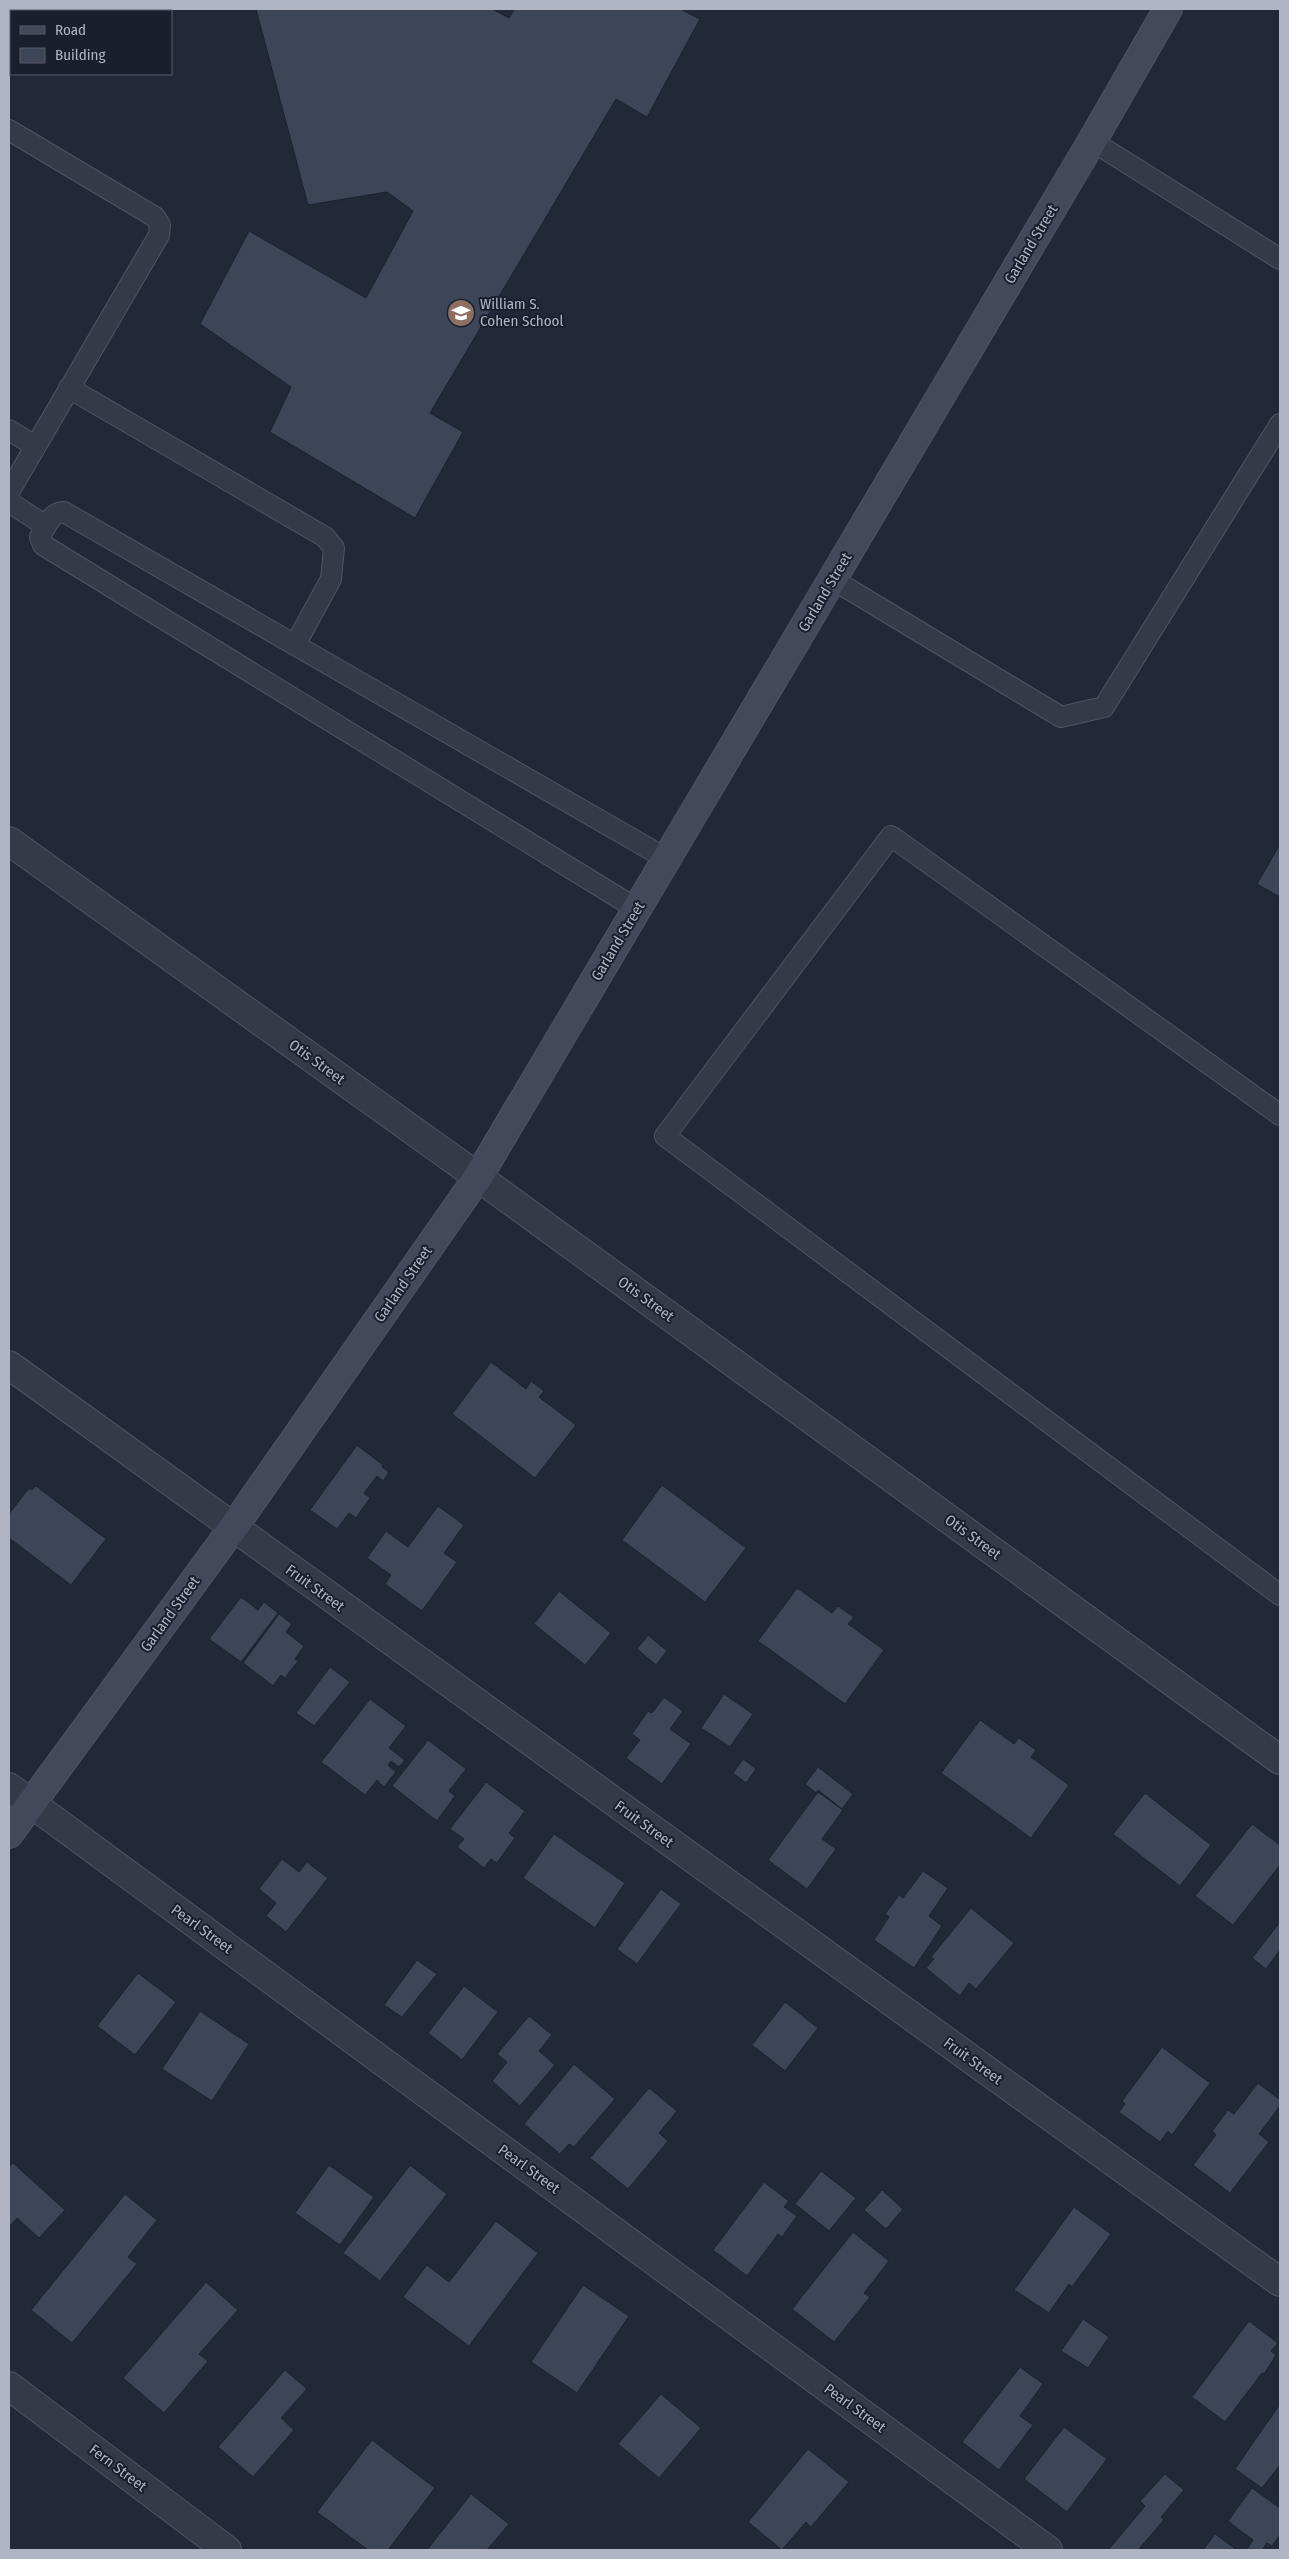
<svg xmlns="http://www.w3.org/2000/svg" width="1289" height="2559" viewBox="0 0 1289 2559" font-family="'Fira Sans Condensed',sans-serif">
	<rect width="100%" height="100%" fill="#212838"/>
	<g fill="#3d4558" stroke="#1c212f">
		<polygon points="256,9 492,9 509,18 515,9 680,9 700,19 647,117 616,99 430,413 463,432 415,518 270,432 291,387 200,324 249,231 366,298 413,211 387,192 308,205"/>
		<polygon points="1280,844 1280,897 1257,884"/>
		<polygon points="491,1362 526,1389 531,1381 544,1391 539,1397 576,1425 535,1478 452,1414"/>
		<polygon points="357,1445 383,1465 382,1467 389,1472 383,1481 377,1476 364,1493 370,1498 356,1518 349,1513 337,1529 310,1510"/>
		<polygon points="662,1485 746,1548 705,1602 622,1540"/>
		<polygon points="36,1486 106,1539 71,1585 9,1538 9,1514 29,1488 32,1490"/>
		<polygon points="438,1506 464,1525 444,1553 457,1562 422,1611 385,1584 391,1575 367,1558 386,1531 408,1547"/>
		<polygon points="797,1588 832,1613 838,1606 854,1617 848,1624 884,1650 845,1704 758,1641"/>
		<polygon points="559,1591 611,1633 585,1665 534,1624"/>
		<polygon points="241,1597 258,1610 264,1602 278,1613 241,1662 209,1639"/>
		<polygon points="279,1614 292,1624 286,1632 304,1646 295,1659 298,1661 285,1678 281,1675 273,1686 243,1663"/>
		<polygon points="648,1635 667,1651 656,1665 637,1649"/>
		<polygon points="330,1667 350,1682 314,1726 296,1713"/>
		<polygon points="724,1694 753,1714 730,1747 701,1728"/>
		<polygon points="664,1697 683,1711 670,1729 691,1744 662,1784 626,1758 640,1740 632,1734 648,1711 652,1713"/>
		<polygon points="370,1699 406,1726 389,1748 405,1760 399,1767 391,1761 388,1765 396,1772 384,1787 377,1780 365,1795 321,1762"/>
		<polygon points="980,1720 1014,1744 1019,1738 1036,1750 1031,1757 1069,1785 1031,1838 941,1773"/>
		<polygon points="428,1740 466,1769 449,1791 455,1796 437,1821 392,1786"/>
		<polygon points="743,1759 756,1769 746,1783 733,1773"/>
		<polygon points="818,1767 853,1794 842,1809 818,1790 816,1793 805,1784"/>
		<polygon points="486,1782 525,1811 509,1833 515,1838 497,1863 491,1859 484,1868 457,1847 464,1839 450,1829"/>
		<polygon points="818,1792 843,1810 822,1839 836,1849 807,1889 768,1860"/>
		<polygon points="1145,1793 1211,1845 1180,1886 1113,1834"/>
		<polygon points="1252,1824 1280,1845 1280,1865 1233,1925 1195,1896"/>
		<polygon points="554,1834 625,1883 595,1928 523,1878"/>
		<polygon points="282,1859 299,1872 307,1862 328,1878 286,1932 266,1916 276,1903 259,1889"/>
		<polygon points="923,1871 948,1888 929,1916 942,1926 914,1968 874,1940 889,1917 885,1914 899,1895 903,1898"/>
		<polygon points="661,1889 681,1904 637,1964 617,1949"/>
		<polygon points="971,1908 1014,1943 976,1989 969,1983 960,1996 926,1968 934,1959 931,1957"/>
		<polygon points="1280,1922 1280,1950 1266,1969 1252,1958"/>
		<polygon points="417,1960 437,1974 402,2017 384,2005"/>
		<polygon points="138,1973 176,2002 135,2055 97,2026"/>
		<polygon points="464,1986 498,2012 462,2060 428,2033"/>
		<polygon points="785,2002 818,2028 785,2071 752,2045"/>
		<polygon points="200,2011 249,2044 212,2101 162,2069"/>
		<polygon points="529,2016 552,2035 539,2051 555,2065 520,2106 492,2081 507,2062 497,2054"/>
		<polygon points="1162,2047 1210,2083 1172,2135 1168,2131 1160,2142 1119,2112 1125,2104 1122,2101"/>
		<polygon points="574,2064 615,2099 574,2147 569,2144 560,2154 524,2124"/>
		<polygon points="1258,2083 1280,2100 1280,2106 1259,2134 1269,2142 1230,2193 1193,2165 1216,2135 1212,2131 1228,2110 1234,2114"/>
		<polygon points="649,2088 677,2111 659,2133 668,2141 628,2189 590,2158"/>
		<polygon points="13,2163 65,2210 39,2238 17,2218 9,2227 9,2167"/>
		<polygon points="329,2165 374,2197 340,2245 295,2213"/>
		<polygon points="410,2165 447,2194 380,2281 343,2253"/>
		<polygon points="821,2171 856,2198 829,2231 795,2204"/>
		<polygon points="764,2182 789,2201 784,2207 797,2216 782,2237 778,2234 747,2276 713,2250"/>
		<polygon points="882,2190 903,2209 886,2229 864,2210"/>
		<polygon points="125,2194 157,2220 128,2257 137,2264 72,2343 31,2310"/>
		<polygon points="1074,2207 1111,2234 1072,2287 1069,2284 1049,2313 1014,2290"/>
		<polygon points="496,2221 538,2253 469,2346 403,2297 427,2265 449,2282"/>
		<polygon points="853,2232 889,2261 864,2293 870,2297 834,2342 792,2309"/>
		<polygon points="206,2282 238,2310 199,2354 208,2361 164,2413 123,2378"/>
		<polygon points="583,2285 629,2316 577,2393 531,2362"/>
		<polygon points="1083,2319 1109,2337 1088,2368 1061,2351"/>
		<polygon points="1249,2321 1278,2343 1271,2351 1276,2355 1264,2374 1262,2373 1225,2422 1192,2397"/>
		<polygon points="1020,2367 1043,2384 1020,2416 1033,2425 999,2470 962,2442"/>
		<polygon points="285,2370 307,2389 281,2418 294,2430 253,2477 218,2447"/>
		<polygon points="661,2394 701,2428 659,2478 618,2444"/>
		<polygon points="1280,2404 1280,2465 1262,2488 1235,2469"/>
		<polygon points="1064,2427 1107,2459 1067,2512 1024,2479"/>
		<polygon points="372,2440 435,2488 388,2550 368,2550 317,2512"/>
		<polygon points="808,2449 849,2482 811,2527 806,2522 782,2550 748,2522"/>
		<polygon points="1165,2474 1184,2490 1161,2517 1164,2520 1138,2550 1110,2550 1109,2549 1145,2506 1140,2501"/>
		<polygon points="1252,2488 1280,2508 1280,2535 1272,2546 1267,2543 1262,2550 1247,2549 1253,2540 1228,2521"/>
		<polygon points="471,2494 509,2524 487,2550 427,2550"/>
		<polygon points="1215,2534 1237,2550 1203,2550"/>
	</g>
	<g fill="none" stroke-linecap="round" stroke-linejoin="round">
		<g stroke="#4f5563" stroke-width="22">
			<g id="lane">
				<polyline points="9,130 155,217 160,225 159,235 9,492"/>
				<polyline points="1092,141 1280,259"/>
				<polyline points="69,388 325,537 334,548 331,579 295,645"/>
				<polyline points="9,430 35,446"/>
				<polyline points="9,499 12,504 46,526"/>
				<polyline points="832,579 1061,717 1104,707 1280,424"/>
				<path d="M 637,909 L 43,545 L 40,537 C 46,526 51,512 64,512 L 667,859"/>
				<polyline points="1280,1115 891,836 665,1136 1280,1595"/>
			</g>
		</g>
		<g stroke="#4f5563" stroke-width="30">
			<g id="street">
				<polyline points="9,841 478,1177 1280,1760"/>
				<polyline points="9,1365 1280,2282"/>
				<polyline points="9,1787 1048,2550"/>
				<polyline points="9,2386 227,2550"/>
			</g>
		</g>
		<g stroke="#4f5563" stroke-width="30">
			<polyline id="secondary" points="9,1834 233,1528 478,1177 1092,141 1168,9"/>
		</g>
		<use href="#lane" stroke="#353a48" stroke-width="20"/>
		<use href="#street" stroke="#353a48" stroke-width="28"/>
		<use href="#secondary" stroke="#43495b" stroke-width="28"/>
	</g>
	<defs>
		<g id="school-disc" transform="scale(1.4375)"><circle r="9.5" fill="#8d6e63" stroke="#1a1f2d"/><path d="M0-5L7-2L0 1L-7-2ZM-4 1L0 2.5L4 1V4Q0 6-4 4Z" fill="#fff"/></g>
	</defs>
	<g fill-rule="evenodd">
		<use href="#school-disc" x="461" y="313"/>
	</g>
	<g text-anchor="middle" stroke-width="4" stroke-linejoin="round" paint-order="stroke">
		<g font-size="15" fill="#afb5c5" stroke="#1a1f2d">
			<text transform="translate(1031 244) rotate(-59)" y="5">Garland Street</text>
			<text transform="translate(825 592) rotate(-59)" y="5">Garland Street</text>
			<text transform="translate(618 941) rotate(-59)" y="5">Garland Street</text>
			<text transform="translate(317 1062) rotate(36)" y="5">Otis Street</text>
			<text transform="translate(403 1284) rotate(-55)" y="5">Garland Street</text>
			<text transform="translate(646 1299) rotate(36)" y="5">Otis Street</text>
			<text transform="translate(973 1537) rotate(36)" y="5">Otis Street</text>
			<text transform="translate(315 1588) rotate(36)" y="5">Fruit Street</text>
			<text transform="translate(170 1614) rotate(-54)" y="5">Garland Street</text>
			<text transform="translate(644 1824) rotate(36)" y="5">Fruit Street</text>
			<text transform="translate(202 1929) rotate(36)" y="5">Pearl Street</text>
			<text transform="translate(973 2061) rotate(36)" y="5">Fruit Street</text>
			<text transform="translate(529 2169) rotate(36)" y="5">Pearl Street</text>
			<text transform="translate(855 2408) rotate(36)" y="5">Pearl Street</text>
			<text transform="translate(118 2468) rotate(37)" y="5">Fern Street</text>
		</g>
		<g font-size="15" fill="#afb5c5" stroke="#1a1f2d" text-anchor="start">
			<text x="480" y="309">William S.<tspan x="480" dy="17">Cohen School</tspan></text>
		</g>
	</g>
	<rect width="1289" height="2559" fill="none" stroke="#afb5c5" stroke-width="20"/>
	<rect x="10" y="10" width="162" height="65" fill="#1a1f2d" stroke="#565b6a"/>
	<rect x="20" y="26" width="25" height="8" fill="#43495b" stroke="#565b6a"/>
	<text x="55" y="35" font-size="15" fill="#afb5c5">Road</text>
	<rect x="20" y="48" width="25" height="15" fill="#3d4558" stroke="#565b6a"/>
	<text x="55" y="60" font-size="15" fill="#afb5c5">Building</text>
</svg>
